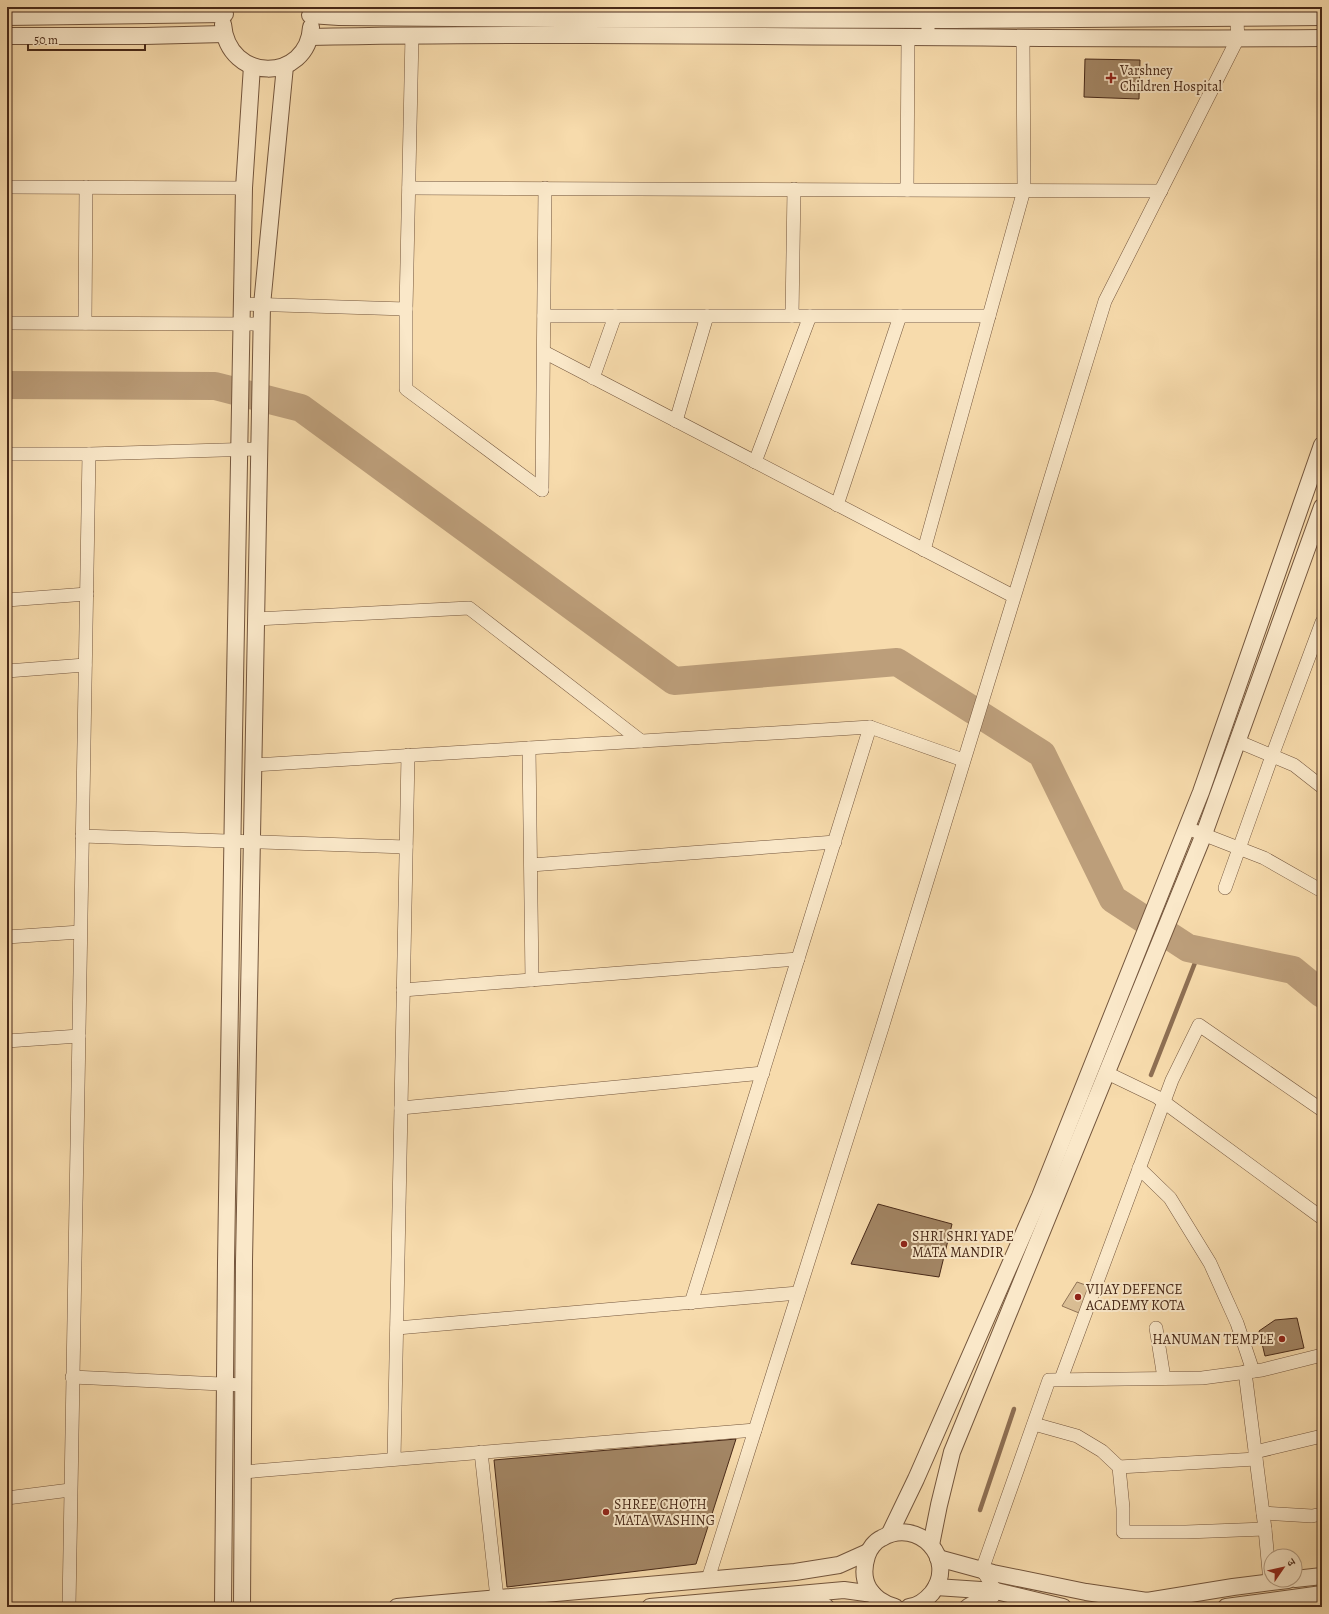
<svg xmlns="http://www.w3.org/2000/svg" width="1329" height="1614" viewBox="0 0 1329 1614" font-family="Alegreya,'Noto Serif Devanagari',serif">
	<rect width="100%" height="100%" fill="#f7dbac"/>
	<filter id="stains"><feTurbulence type="fractalNoise" baseFrequency=".005" numOctaves="4"/><feColorMatrix values="0 0 0 0 .2 0 0 0 0 .09 0 0 0 0 .02 0 0 0 .5 -.17"/></filter>
	<radialGradient id="worn" r=".72"><stop offset=".6" stop-color="#630" stop-opacity="0"/><stop offset="1" stop-color="#630" stop-opacity=".3"/></radialGradient>
	<polygon fill="#d9bd93" stroke="#907356" points="1077,1282 1094,1288 1079,1313 1062,1306"/>
	<g fill="none" stroke-linecap="round" stroke-linejoin="round">
		<g stroke="#8e6f53" stroke-width="4.5">
			<polyline points="1151,1075 1200,950"/>
			<polyline points="980,1510 1014,1409"/>
		</g>
		<polyline stroke="#bc9e7a" stroke-width="28" points="7,385 215,386 301,408 674,681 897,662 1042,754 1113,899 1188,948 1293,970 1322,994"/>
	</g>
	<g fill="#a38665" stroke="#482918">
		<polygon points="1085,59 1140,60 1139,99 1084,97"/>
		<polygon points="878,1204 952,1224 939,1277 851,1264"/>
		<polygon points="1297,1318 1304,1348 1265,1356 1259,1331 1275,1320"/>
		<polygon points="736,1439 696,1564 507,1587 494,1460"/>
	</g>
	<g fill="none" stroke-linecap="round" stroke-linejoin="round">
		<g stroke="#74563d" stroke-width="14">
			<g id="minor">
				<polyline points="928,7 928,38"/>
				<polyline points="412,35 406,309 406,389 542,490"/>
				<polyline points="7,187 244,188"/>
				<polyline points="409,188 1161,191"/>
				<polyline points="907,190 908,38"/>
				<polyline points="242,304 406,309"/>
				<polyline points="544,316 989,316"/>
				<polyline points="792,316 794,189"/>
				<polyline points="7,323 261,324"/>
				<polyline points="85,323 86,187"/>
				<polyline points="544,352 1013,596"/>
				<polyline points="593,378 615,316"/>
				<polyline points="676,421 707,316"/>
				<polyline points="7,454 89,454 259,449"/>
				<polyline points="755,462 810,316"/>
				<polyline points="542,490 545,188"/>
				<polyline points="837,505 900,316"/>
				<polyline points="924,550 1024,190 1023,39"/>
				<polyline points="7,600 87,594"/>
				<polyline points="256,619 469,608 641,741"/>
				<polyline points="7,671 85,665"/>
				<polyline points="1237,741 1294,765 1322,787"/>
				<polyline points="529,748 532,980"/>
				<polyline points="253,765 870,727 963,760"/>
				<polyline points="1187,828 1264,858 1322,891"/>
				<polyline points="82,836 406,847"/>
				<polyline points="531,865 835,842"/>
				<polyline points="1225,888 1272,756 1322,622"/>
				<polyline points="7,937 80,932"/>
				<polyline points="403,990 798,959"/>
				<polyline points="7,1041 79,1036"/>
				<polyline points="1107,1073 1157,1097 1322,1218"/>
				<polyline points="401,1108 763,1073"/>
				<polyline points="1139,1168 1170,1198 1210,1263 1237,1323 1253,1371"/>
				<polyline points="691,1303 870,727"/>
				<polyline points="397,1328 798,1293"/>
				<polyline points="1156,1328 1164,1378"/>
				<polyline points="1245,1372 1265,1529 1270,1582"/>
				<polyline points="72,1377 243,1385"/>
				<polyline points="1061,1379 1172,1080 1199,1025 1322,1110"/>
				<polyline points="1034,1424 1077,1436 1102,1451 1119,1467 1123,1508 1123,1532 1186,1532 1265,1529"/>
				<polyline points="481,1452 497,1598"/>
				<polyline points="1255,1452 1322,1436"/>
				<polyline points="394,1459 408,755"/>
				<polyline points="1119,1467 1256,1459"/>
				<polyline points="243,1472 755,1430"/>
				<polyline points="7,1498 70,1490"/>
				<polyline points="1263,1513 1312,1516 1322,1514"/>
				<polyline points="708,1579 882,1028 1105,301 1238,38 1236,7"/>
				<polyline points="69,1607 89,454"/>
				<polyline points="987,1607 996,1591 982,1570 1049,1380 1202,1378 1262,1370 1322,1355"/>
			</g>
		</g>
		<g stroke="#74563d" stroke-width="18">
			<g id="tertiary">
				<polyline points="310,15 339,17 558,19 954,20 1322,17"/>
				<polyline points="7,17 225,14"/>
				<path d="M 223,24 C 228,84 308,82 311,27"/>
				<polyline points="7,36 144,36 224,34"/>
				<path d="M 310,37 C 647,31 985,41 1322,38"/>
				<polyline points="890,1533 916,1479 1040,1196 1201,792 1322,445"/>
				<polyline points="931,1545 939,1505 952,1452 1204,834 1322,507"/>
				<polyline points="938,1558 993,1573 1086,1592 1147,1601 1233,1587 1288,1580"/>
				<polyline points="1295,1579 1322,1576"/>
				<polyline points="936,1587 996,1591 1063,1607"/>
				<polyline points="802,1594 811,1597 826,1607"/>
				<polyline points="223,1607 226,1263 234,736 244,188 252,66"/>
				<polyline points="242,1607 244,1261 262,305 285,66"/>
				<polyline points="397,1607 795,1572 839,1565 868,1552"/>
				<polyline points="650,1607 844,1590 873,1594"/>
				<path d="M 895,1607 C 870,1600 859,1581 867,1556 C 869,1549 875,1541 882,1538 C 918,1517 958,1559 932,1593 C 926,1600 918,1606 909,1607"/>
				<polyline points="968,1607 996,1591"/>
				<polyline points="1226,1607 1322,1594"/>
			</g>
		</g>
		<use href="#minor" stroke="#fae8c9" stroke-width="13"/>
		<use href="#tertiary" stroke="#fae8c9" stroke-width="16"/>
	</g>
	<g fill="#8f2418" stroke="#fae8c9" stroke-width="1.5">
		<path d="M1109 72h4v4h4v4h-4v4h-4v-4h-4v-4h4z"/>
		<circle cx="904" cy="1244" r="4"/>
		<circle cx="1078" cy="1297" r="4"/>
		<circle cx="1282" cy="1339" r="4"/>
		<circle cx="606" cy="1512" r="4"/>
	</g>
	<g text-anchor="middle" stroke-width="4" stroke-linejoin="round" paint-order="stroke">
		<g font-size="14" fill="#482918" stroke="#fae8c9" text-anchor="start">
			<text x="1120" y="75">Varshney<tspan x="1120" dy="16">Children Hospital</tspan></text>
			<text x="912" y="1241">SHRI SHRI YADE<tspan x="912" dy="16">MATA MANDIR</tspan></text>
			<text x="1086" y="1294">VIJAY DEFENCE<tspan x="1086" dy="16">ACADEMY KOTA</tspan></text>
			<text x="1274" y="1344" text-anchor="end">HANUMAN TEMPLE</text>
			<text x="614" y="1509">SHREE CHOTH<tspan x="614" dy="16">MATA WASHING</tspan></text>
		</g>
	</g>
	<rect width="1329" height="1614" fill="none" stroke="#f7dbac" stroke-width="24"/>
	<rect x="8" y="8" width="1313" height="1598" fill="none" stroke="#482918" stroke-width="2"/>
	<rect x="12" y="12" width="1305" height="1590" fill="none" stroke="#482918"/>
	<g transform="translate(1283 1568) rotate(56)"><circle r="19" fill="#fae8c9" stroke="#b39c82"/>
	<path d="M0-3L7 15L0 10L-7 15Z" fill="#8f2418"/>
	<text y="-6" font-size="11" font-weight="bold" text-anchor="middle" fill="#482918">उ</text>
	</g>
	<path d="M28 44v6h117v-6" fill="none" stroke="#482918" stroke-width="2"/>
	<text x="34" y="44" font-size="12" fill="#482918" stroke="#fae8c9" stroke-width="3" paint-order="stroke">50 m</text>
	<rect width="100%" height="100%" filter="url(#stains)"/>
	<rect width="100%" height="100%" fill="url(#worn)"/>
</svg>
